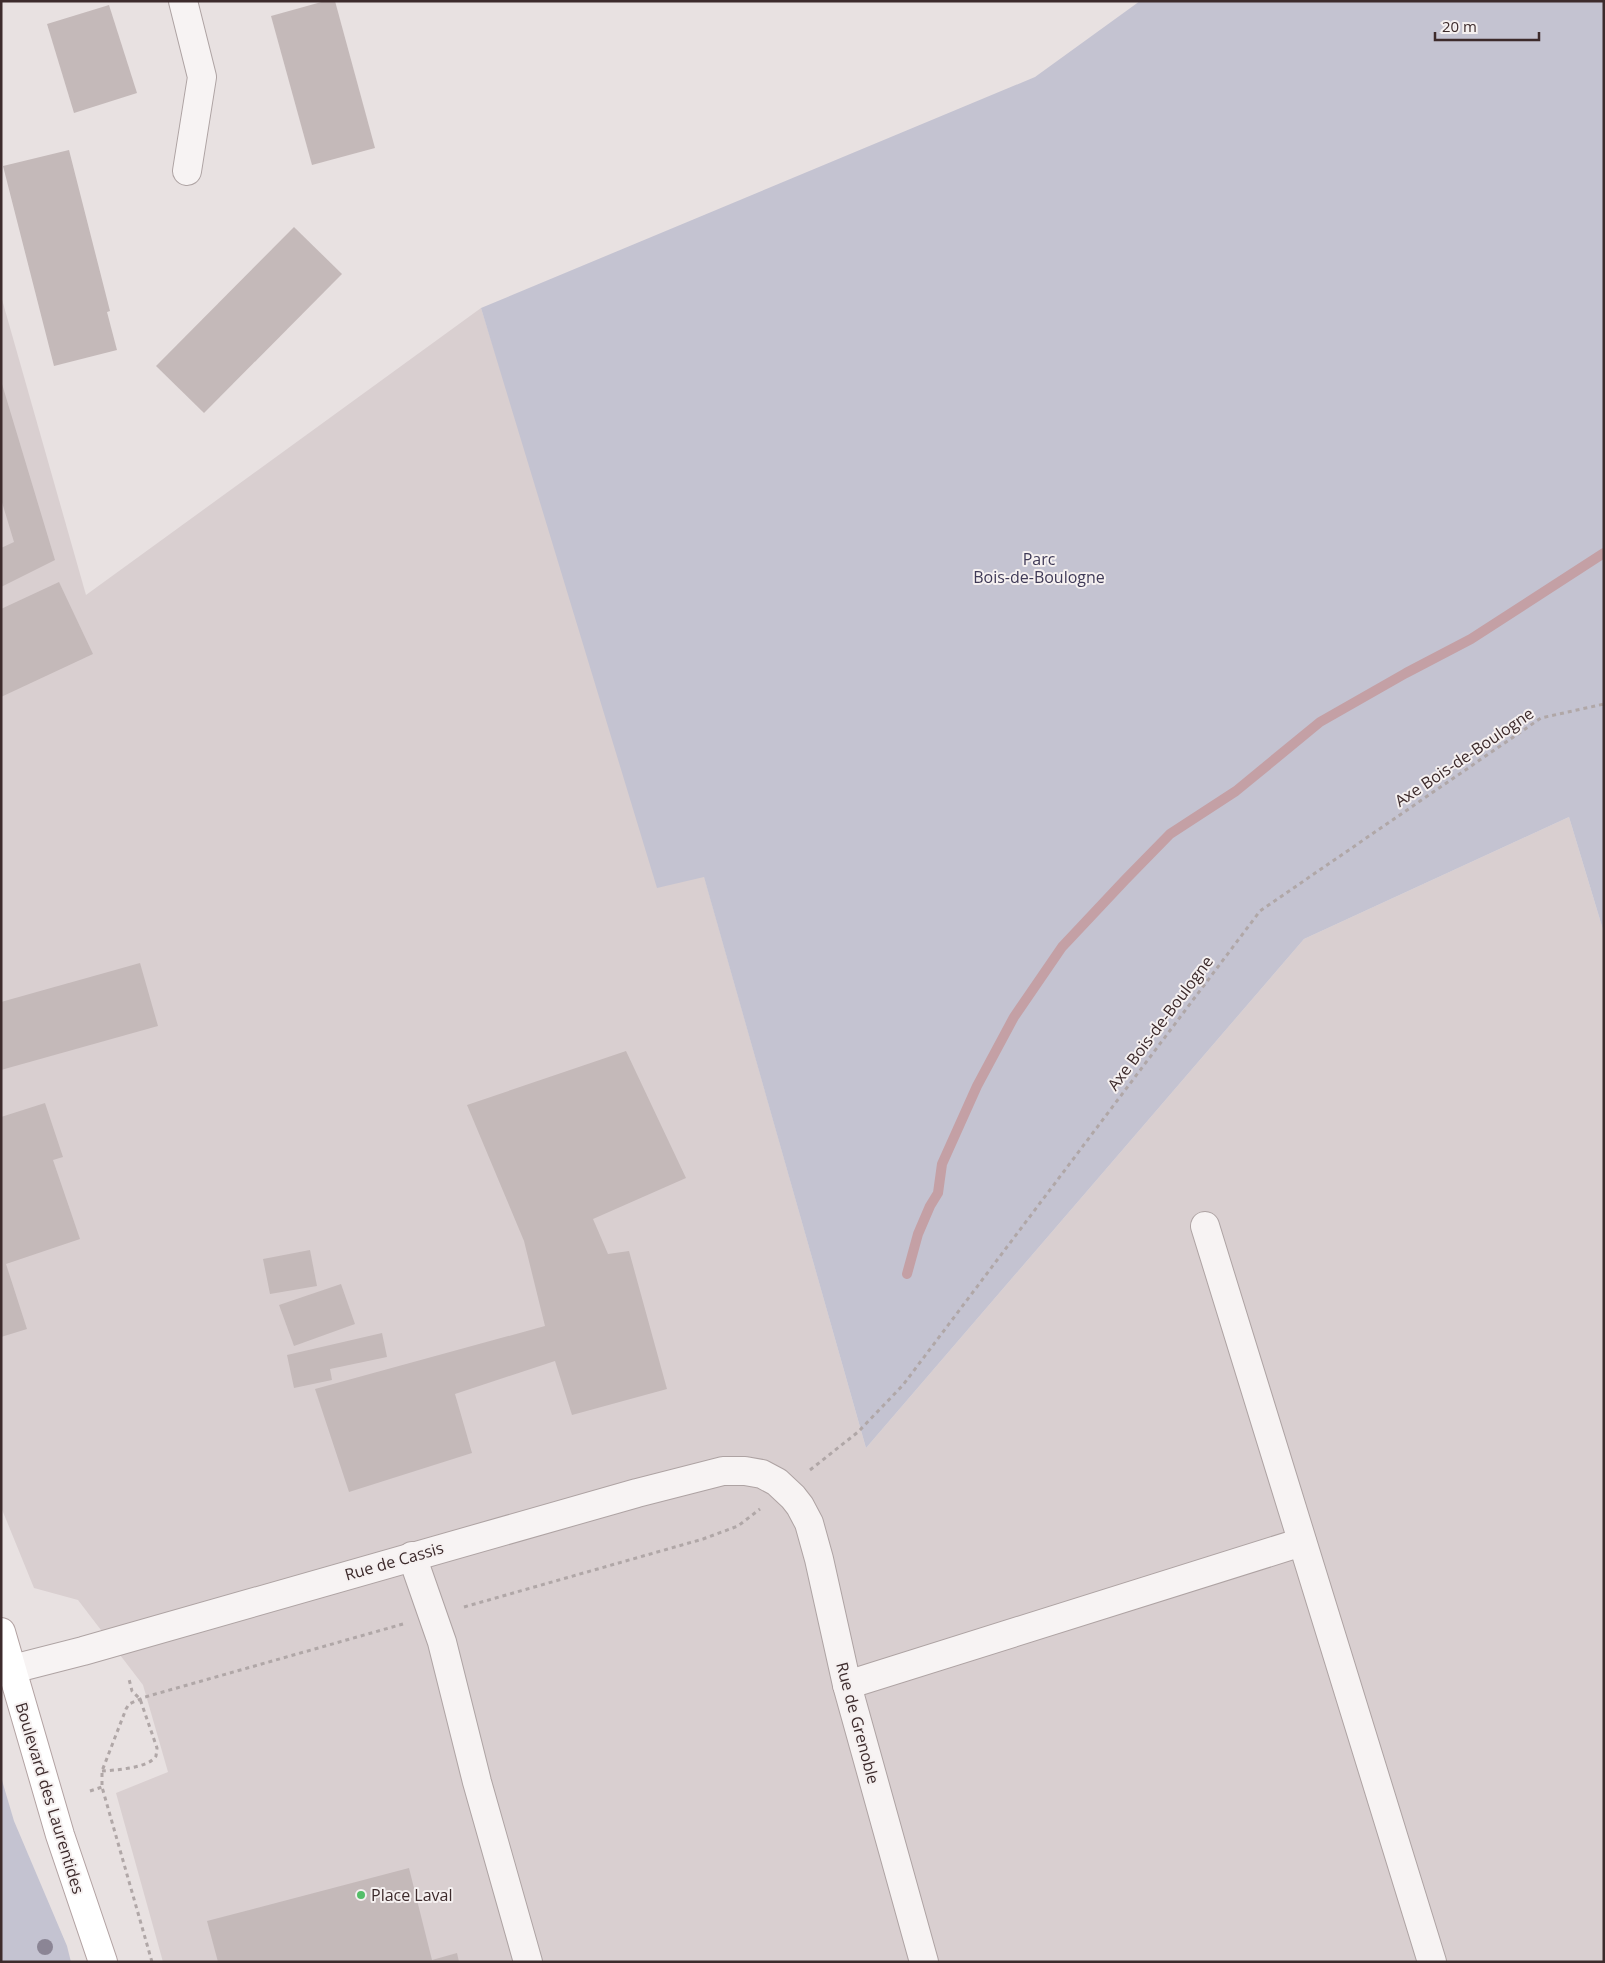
<svg xmlns="http://www.w3.org/2000/svg" width="1605" height="1963" viewBox="0 0 1605 1963" font-family="'Open Sans',sans-serif">
	<rect width="100%" height="100%" fill="#e8e1e1"/>
	<polygon fill="#d9cfd0" points="1,296 86,595 481,308 663,883 704,876 866,1448 1304,939 1569,817 1604,933 1604,1962 163,1962 116,1793 168,1772 143,1685 78,1600 34,1588 1,1507"/>
	<g fill="#c4c3d1">
		<polygon points="1140,1 1604,1 1604,933 1569,817 1304,939 866,1448 704,877 657,888 481,308 1035,77"/>
		<polygon points="1,1777 14,1821 67,1946 71,1962 1,1962"/>
	</g>
	<g fill="none" stroke-linecap="round" stroke-linejoin="round">
		<polyline stroke="#c4a0a5" stroke-width="10" points="907,1274 918,1234 930,1206 938,1193 942,1164 977,1086 1014,1017 1062,947 1125,880 1170,834 1236,791 1320,722 1406,673 1471,639 1604,553"/>
	</g>
	<g fill="#c4b9b9">
		<polygon points="325,1 335,1 375,148 312,165 271,16"/>
		<polygon points="109,5 137,93 74,113 47,24"/>
		<polygon points="69,150 110,311 107,312 117,350 54,366 3,166"/>
		<polygon points="294,227 342,274 204,413 156,366"/>
		<polygon points="2,384 55,560 1,587 1,548 14,542 1,499"/>
		<polygon points="59,582 93,654 1,697 1,609"/>
		<polygon points="140,963 158,1026 1,1070 1,1002"/>
		<polygon points="626,1051 686,1178 593,1219 608,1254 629,1251 667,1389 572,1415 555,1361 455,1394 472,1453 349,1492 315,1389 545,1326 524,1241 467,1105"/>
		<polygon points="45,1103 63,1157 53,1160 80,1239 6,1264 27,1329 1,1337 1,1117"/>
		<polygon points="310,1250 317,1286 270,1294 263,1259"/>
		<polygon points="341,1284 355,1324 294,1346 279,1305"/>
		<polygon points="382,1333 387,1357 330,1369 332,1380 294,1388 287,1355"/>
		<polygon points="409,1868 432,1960 457,1953 459,1962 218,1962 207,1921"/>
	</g>
	<g fill="none" stroke-linecap="round" stroke-linejoin="round">
		<g stroke="#aea3a3" stroke-width="30">
			<g id="minor">
				<polyline points="183,1 202,77 187,171"/>
				<polyline points="1205,1226 1432,1962"/>
				<polyline points="412,1556 442,1642 477,1782 528,1962"/>
				<polyline points="1,1672 83,1651 637,1493 723,1471 745,1471 762,1474 777,1482 793,1497 800,1506 809,1523 819,1559 847,1685 924,1962"/>
				<polyline points="847,1685 1302,1542"/>
			</g>
		</g>
		<g stroke="#b2a2a2" stroke-width="30">
			<polyline id="major" points="1,1632 60,1835 103,1962"/>
		</g>
		<g stroke="#b0a7a7" stroke-width="3" stroke-dasharray="4 4" stroke-linecap="butt">
			<polyline points="810,1470 858,1432 903,1385 1260,911 1541,718 1604,704"/>
			<polyline points="464,1607 703,1539 738,1526 760,1509"/>
			<path d="M 102,1771 C 116,1770 149,1768 156,1756 L 157,1748 L 140,1699 L 132,1691 L 129,1679"/>
			<polyline points="90,1791 102,1787"/>
			<polyline points="152,1962 102,1787 102,1771 126,1709 129,1704 145,1697 403,1624"/>
		</g>
		<use href="#minor" stroke="#f7f3f3" stroke-width="28"/>
		<use href="#major" stroke="#fff" stroke-width="28"/>
	</g>
	<circle fill="#8b8595" cx="45" cy="1947" r="8"/>
	<circle fill="#54be69" stroke="#f5f0f0" stroke-width="2" cx="361" cy="1895" r="5"/>
	<g text-anchor="middle" stroke-width="4" stroke-linejoin="round" paint-order="stroke">
		<g font-size="16" fill="#3f3a57" stroke="#f5f0f0">
			<text x="1039" y="565">Parc<tspan x="1039" dy="18">Bois-de-Boulogne</tspan></text>
		</g>
		<g font-size="16" fill="#3d2b2c" stroke="#f5f0f0">
			<text transform="translate(1464 757) rotate(-34)" y="6">Axe Bois-de-Boulogne</text>
			<text transform="translate(1160 1023) rotate(-53)" y="6">Axe Bois-de-Boulogne</text>
			<text transform="translate(394 1561) rotate(-16)" y="6">Rue de Cassis</text>
			<text transform="translate(858 1723) rotate(75)" y="6">Rue de Grenoble</text>
			<text transform="translate(50 1798) rotate(73)" y="6">Boulevard des Laurentides</text>
		</g>
		<g font-size="16" fill="#3d2b2c" stroke="#f5f0f0" text-anchor="start">
			<text x="371" y="1901">Place Laval</text>
		</g>
	</g>
	<rect width="1605" height="1963" fill="none" stroke="#3d2b2c" stroke-width="5"/>
	<path d="M1435 32v8h104v-8" fill="none" stroke="#3d2b2c" stroke-width="2.5"/>
	<text x="1442" y="32" font-size="15" fill="#3d2b2c" stroke="#f5f0f0" stroke-width="4" paint-order="stroke">20 m</text>
</svg>
